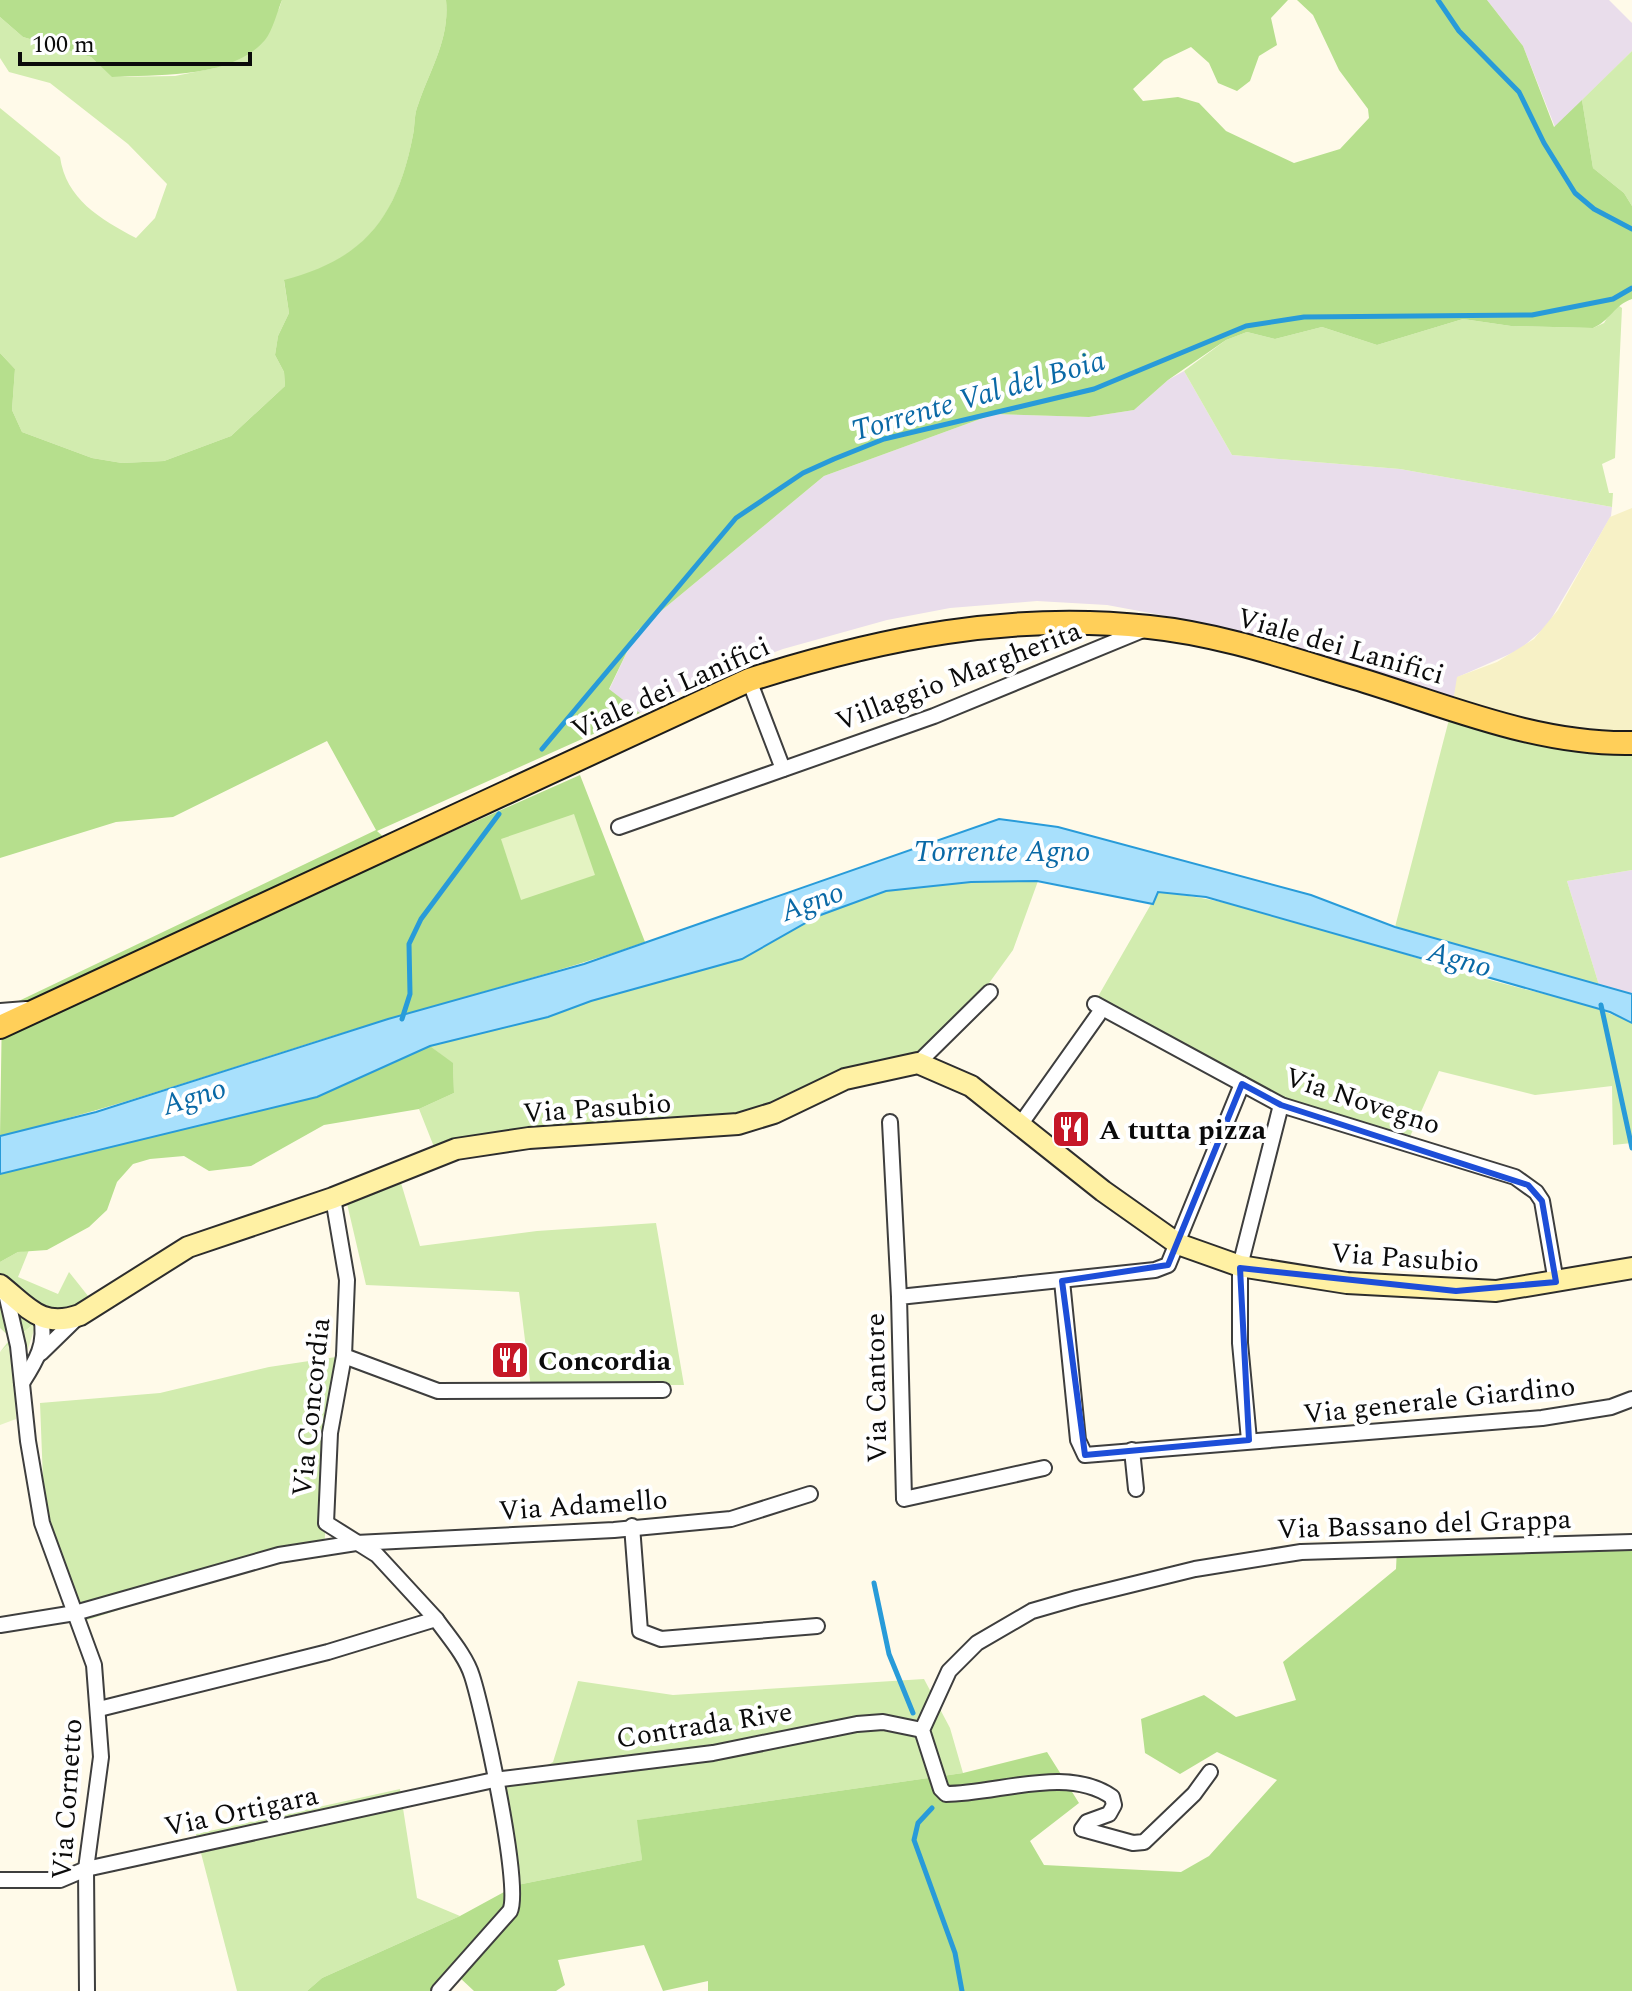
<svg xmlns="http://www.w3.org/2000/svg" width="1632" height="1991" viewBox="0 0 1632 1991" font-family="Spectral,serif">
	<rect width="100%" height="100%" fill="#fffae9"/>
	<g fill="#e9ddeb">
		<polygon points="1487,0 1609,0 1632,23 1632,51 1555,127 1523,46"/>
		<polygon points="1184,371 1232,455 1400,469 1612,507 1611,516 1547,626 1519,650 1458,677 1452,708 1284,654 1209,624 1107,605 1037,601 950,608 887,620 783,649 707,677 640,713 609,690 637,631 824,476 994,414 1089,417 1134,410 1168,380"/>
		<polygon points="1632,870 1632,994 1599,985 1567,881"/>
	</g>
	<polygon fill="#f7f1c6" points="1632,508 1632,741 1452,708 1457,677 1497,662 1534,639 1558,610 1610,517"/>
	<g fill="#d2ecaf">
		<path d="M 282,0 L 446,0 C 450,39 430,69 418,105 C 414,114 415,125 413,135 C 397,218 365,259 284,281 L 289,313 L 278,336 L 275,355 L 284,372 L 285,386 L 231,436 L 164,461 L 122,463 L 92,458 L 22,432 L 12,410 L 15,369 L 0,353 L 0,108 L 60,157 C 66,199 100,219 136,238 L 155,218 L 167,184 L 128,144 L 50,83 L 9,72 L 0,58 L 0,17 L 23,37 L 91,57 L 113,77 L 175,76 L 215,68 L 279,9 Z"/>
		<polygon points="1632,51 1632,206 1624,193 1593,168 1582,100"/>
		<polygon points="1616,304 1622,308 1615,458 1602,464 1609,493 1613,493 1612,507 1400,469 1232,455 1184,371 1226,340 1247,332 1275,339 1322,327 1377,345 1463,319 1511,326 1593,328 1604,323"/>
		<polygon points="1452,708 1632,741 1632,870 1567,881 1599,985 1395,927"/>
		<polygon points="1038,881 1013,950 926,1070 883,1068 740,1124 438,1157 419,1109 454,1093 453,1064 430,1046 548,1017 591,1001 742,959 818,916 886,891 971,882"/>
		<path d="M 1158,892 C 1271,904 1378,948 1486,979 C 1535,993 1587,1001 1632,1023 L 1632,1143 L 1613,1145 L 1612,1086 L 1535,1095 L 1439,1071 L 1405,1148 L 1327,1123 L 1096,1000 Z"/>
		<polygon points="398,1173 420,1246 537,1231 656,1223 684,1385 651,1385 651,1396 604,1398 593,1387 531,1388 519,1292 366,1285 345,1195"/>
		<polygon points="29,1250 18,1277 58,1294 69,1272 96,1306 37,1321 0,1352 11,1338 0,1328 0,1262 18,1252"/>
		<polygon points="336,1357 324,1551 187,1588 81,1622 44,1506 40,1403 160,1393 269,1367"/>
		<polygon points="924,1679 950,1728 963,1773 638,1820 642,1860 517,1885 505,1788 553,1762 578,1681 673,1695"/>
		<polygon points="400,1789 417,1898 460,1916 322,1978 307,1991 237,1991 196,1834"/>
	</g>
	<g fill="#b6df8d">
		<path d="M 0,0 L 282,0 C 277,12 273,30 265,40 C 231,79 159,74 112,77 L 91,57 L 23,37 L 0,17 Z"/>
		<path d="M 446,0 L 1288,0 L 1271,18 L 1277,45 L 1259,56 L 1250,81 L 1237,91 L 1218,83 L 1209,63 L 1191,47 L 1164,60 L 1133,89 L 1143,101 L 1178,97 L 1199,103 L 1226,131 L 1294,163 L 1340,149 L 1369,118 L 1368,109 L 1339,70 L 1313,15 L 1297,0 L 1487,0 L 1523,46 L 1554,127 L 1582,100 L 1593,168 L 1624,193 L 1632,206 L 1632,299 C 1614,305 1610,321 1593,328 L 1511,326 L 1463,319 L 1377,345 L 1322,327 L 1275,339 L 1247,332 L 1226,340 L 1168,380 L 1134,410 L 1089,417 L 994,414 L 824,476 L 637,631 L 609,689 L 640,713 L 377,831 L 402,854 L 580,775 L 645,942 C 561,972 475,993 389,1019 C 259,1057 132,1104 0,1136 L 2,1009 L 376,830 L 327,741 L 173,817 L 116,822 L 0,858 L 0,353 L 15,369 L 12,410 L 22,432 L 92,458 L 122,463 L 164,461 L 231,436 L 285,386 L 284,372 L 275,355 L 278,336 L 289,313 L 284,280 C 365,259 397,217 413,135 C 415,125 414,114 418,105 C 430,69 450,39 446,0 Z"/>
		<polygon points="430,1046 453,1063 454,1093 419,1109 324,1125 251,1166 209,1171 184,1156 150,1159 133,1164 117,1182 107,1210 89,1227 47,1250 18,1252 0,1262 0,1174 317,1097"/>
		<polygon points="1632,1543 1632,1991 708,1991 708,1981 663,1991 644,1945 558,1960 565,1985 556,1991 474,1991 458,1976 442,1991 307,1991 322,1978 460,1916 517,1885 642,1860 637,1820 963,1773 1047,1752 1079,1803 1030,1841 1044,1865 1181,1872 1209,1856 1277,1780 1217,1752 1180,1774 1145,1753 1141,1719 1204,1695 1236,1717 1296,1700 1283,1662 1396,1569 1397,1548"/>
	</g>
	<g fill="#e4f3c2">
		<polygon points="574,814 595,875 521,900 501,839"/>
		<polygon points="37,1321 15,1388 16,1419 0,1425 0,1352"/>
	</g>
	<polygon fill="#a8e0fc" stroke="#289bd9" stroke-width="2" points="999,819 1058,827 1311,895 1395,927 1632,994 1632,1023 1610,1012 1206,897 1158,892 1153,904 1037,881 971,882 886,891 818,916 742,959 591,1001 548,1017 430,1046 317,1097 0,1174 0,1136 96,1112 388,1019 584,964"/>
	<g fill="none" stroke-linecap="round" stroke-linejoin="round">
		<g stroke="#289bd9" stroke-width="5">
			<polyline points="1438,0 1459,31 1519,92 1544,143 1575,193 1594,209 1632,229"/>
			<polyline points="542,749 736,518 803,473 834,459 884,439 1094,389 1246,326 1304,317 1532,315 1613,299 1632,288"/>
			<polyline points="1601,1005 1632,1148"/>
			<polyline points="402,1019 410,994 409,944 421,919 499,814"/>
			<polyline points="874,1583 889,1654 913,1713"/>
			<polyline points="932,1808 918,1823 914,1840 955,1953 962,1991"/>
		</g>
		<g stroke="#3e3e3e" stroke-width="18">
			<g id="street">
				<polyline points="749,680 783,769"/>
				<polyline points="619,827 934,716 1143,630"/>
				<polyline points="1095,1004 1281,1105 1515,1177 1536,1192 1542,1201 1556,1282"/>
				<polyline points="0,1011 26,1009"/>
				<polyline points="918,1063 990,992"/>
				<polyline points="890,1122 899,1297"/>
				<polyline points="1020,1125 1098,1015"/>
				<polyline points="1062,1281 1078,1440 1085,1455 1542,1418 1611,1407 1632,1399"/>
				<polyline points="5,1289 18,1346 28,1441 42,1523 94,1665 101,1757 86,1869 87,1991"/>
				<polyline points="41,1353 80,1315"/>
				<polyline points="344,1356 438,1391 663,1390"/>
				<path d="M 22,1383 C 36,1361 47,1344 41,1317"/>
				<polyline points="1249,1440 1240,1343 1240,1266 1281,1105"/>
				<polyline points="1132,1450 1136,1489"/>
				<polyline points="1044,1468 904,1499 899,1297 1155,1270 1168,1265 1242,1084"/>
				<polyline points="632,1526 640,1631 661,1639 817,1626"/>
				<path d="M 436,1619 C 448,1636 466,1656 472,1676 C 483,1710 522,1887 510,1911 L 439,1991"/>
				<polyline points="0,1625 75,1613 279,1555 356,1543 614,1530 731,1519 810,1494"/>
				<polyline points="99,1709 328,1652 436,1619 377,1555 326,1523 330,1433 344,1356 347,1280 333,1198"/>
				<path d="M 1210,1772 L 1194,1794 L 1144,1842 L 1133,1843 L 1082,1829 L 1087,1822 L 1109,1814 L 1114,1805 L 1112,1797 C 1067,1765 998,1794 946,1794 L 941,1789 L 922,1730 L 949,1671 L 977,1643 L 1032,1611 L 1077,1598 L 1195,1569 L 1301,1552 L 1632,1542"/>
				<polyline points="0,1880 60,1880 86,1869 494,1780 713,1753 857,1724 883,1722 922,1730"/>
			</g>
		</g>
		<g stroke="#2d2d2d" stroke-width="24">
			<path id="secondary" d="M 0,1285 C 28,1307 41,1329 80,1315 L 188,1247 L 333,1198 L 456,1149 L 529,1138 L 738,1124 L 774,1113 L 845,1079 L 918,1063 L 971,1086 L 1103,1191 L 1178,1244 L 1240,1266 L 1347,1283 L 1496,1291 L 1632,1268"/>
		</g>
		<g stroke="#1c1c1c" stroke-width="26">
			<path id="primary" d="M 0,1027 L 749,680 C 881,638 1010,612 1149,627 C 1219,634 1288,658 1355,678 C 1445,705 1536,745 1632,743"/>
		</g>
		<use href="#street" stroke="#fff" stroke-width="14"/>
		<use href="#secondary" stroke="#fff1a4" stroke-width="20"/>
		<use href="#primary" stroke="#ffcf59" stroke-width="22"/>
	</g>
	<path fill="none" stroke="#1d4ed8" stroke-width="6" stroke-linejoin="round" d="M 1242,1084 L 1281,1105 L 1528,1185 L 1542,1201 L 1556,1282 L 1456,1291 L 1240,1268 L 1249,1440 L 1085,1455 L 1062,1281 L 1168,1265 Z"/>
	<defs>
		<g id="restaurant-square" transform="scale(2)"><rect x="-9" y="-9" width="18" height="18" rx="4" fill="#c61728" stroke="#fff"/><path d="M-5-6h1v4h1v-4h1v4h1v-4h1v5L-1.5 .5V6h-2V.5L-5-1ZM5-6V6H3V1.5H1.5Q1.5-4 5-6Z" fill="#fff"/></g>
	</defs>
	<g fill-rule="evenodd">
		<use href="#restaurant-square" x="1071" y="1129"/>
		<use href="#restaurant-square" x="510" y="1360"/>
	</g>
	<g text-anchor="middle" stroke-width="8" stroke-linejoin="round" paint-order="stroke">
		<g font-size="28" fill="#0b0b0b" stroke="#fff">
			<text transform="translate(1341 645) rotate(16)" y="10">Viale dei Lanifici</text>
			<text transform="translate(958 675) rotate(-21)" y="10">Villaggio Margherita</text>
			<text transform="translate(670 687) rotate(-24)" y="10">Viale dei Lanifici</text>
			<text transform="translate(1363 1100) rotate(18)" y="10">Via Novegno</text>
			<text transform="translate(597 1107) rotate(-4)" y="10">Via Pasubio</text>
			<text transform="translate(1405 1257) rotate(4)" y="10">Via Pasubio</text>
			<text transform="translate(875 1388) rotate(-91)" y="10">Via Cantore</text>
			<text transform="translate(1439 1399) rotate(-6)" y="10">Via generale Giardino</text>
			<text transform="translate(310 1407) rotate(-84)" y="10">Via Concordia</text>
			<text transform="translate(583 1504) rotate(-4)" y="10">Via Adamello</text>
			<text transform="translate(1424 1523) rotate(-2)" y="10">Via Bassano del Grappa</text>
			<text transform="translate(704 1724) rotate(-9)" y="10">Contrada Rive</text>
			<text transform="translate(66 1799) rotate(-86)" y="10">Via Cornetto</text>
			<text transform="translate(241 1810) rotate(-12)" y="10">Via Ortigara</text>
		</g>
		<g font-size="28" font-weight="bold" fill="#0b0b0b" stroke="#fff" text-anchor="start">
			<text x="1099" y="1139">A tutta pizza</text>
			<text x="538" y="1370">Concordia</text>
		</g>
		<g font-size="30" font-style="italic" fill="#0a69a6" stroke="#fff">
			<text transform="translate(978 395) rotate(-16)" y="10">Torrente Val del Boia</text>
			<text x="1002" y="861">Torrente Agno</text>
			<text transform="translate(812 901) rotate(-20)" y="10">Agno</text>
			<text transform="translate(1460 959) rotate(16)" y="10">Agno</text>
			<text transform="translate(194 1096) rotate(-17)" y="10">Agno</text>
		</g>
	</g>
	<path d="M20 52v12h230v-12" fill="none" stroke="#0b0b0b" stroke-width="4"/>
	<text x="32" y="52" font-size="24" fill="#0b0b0b" stroke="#ffffff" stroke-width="6" paint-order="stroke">100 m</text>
</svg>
